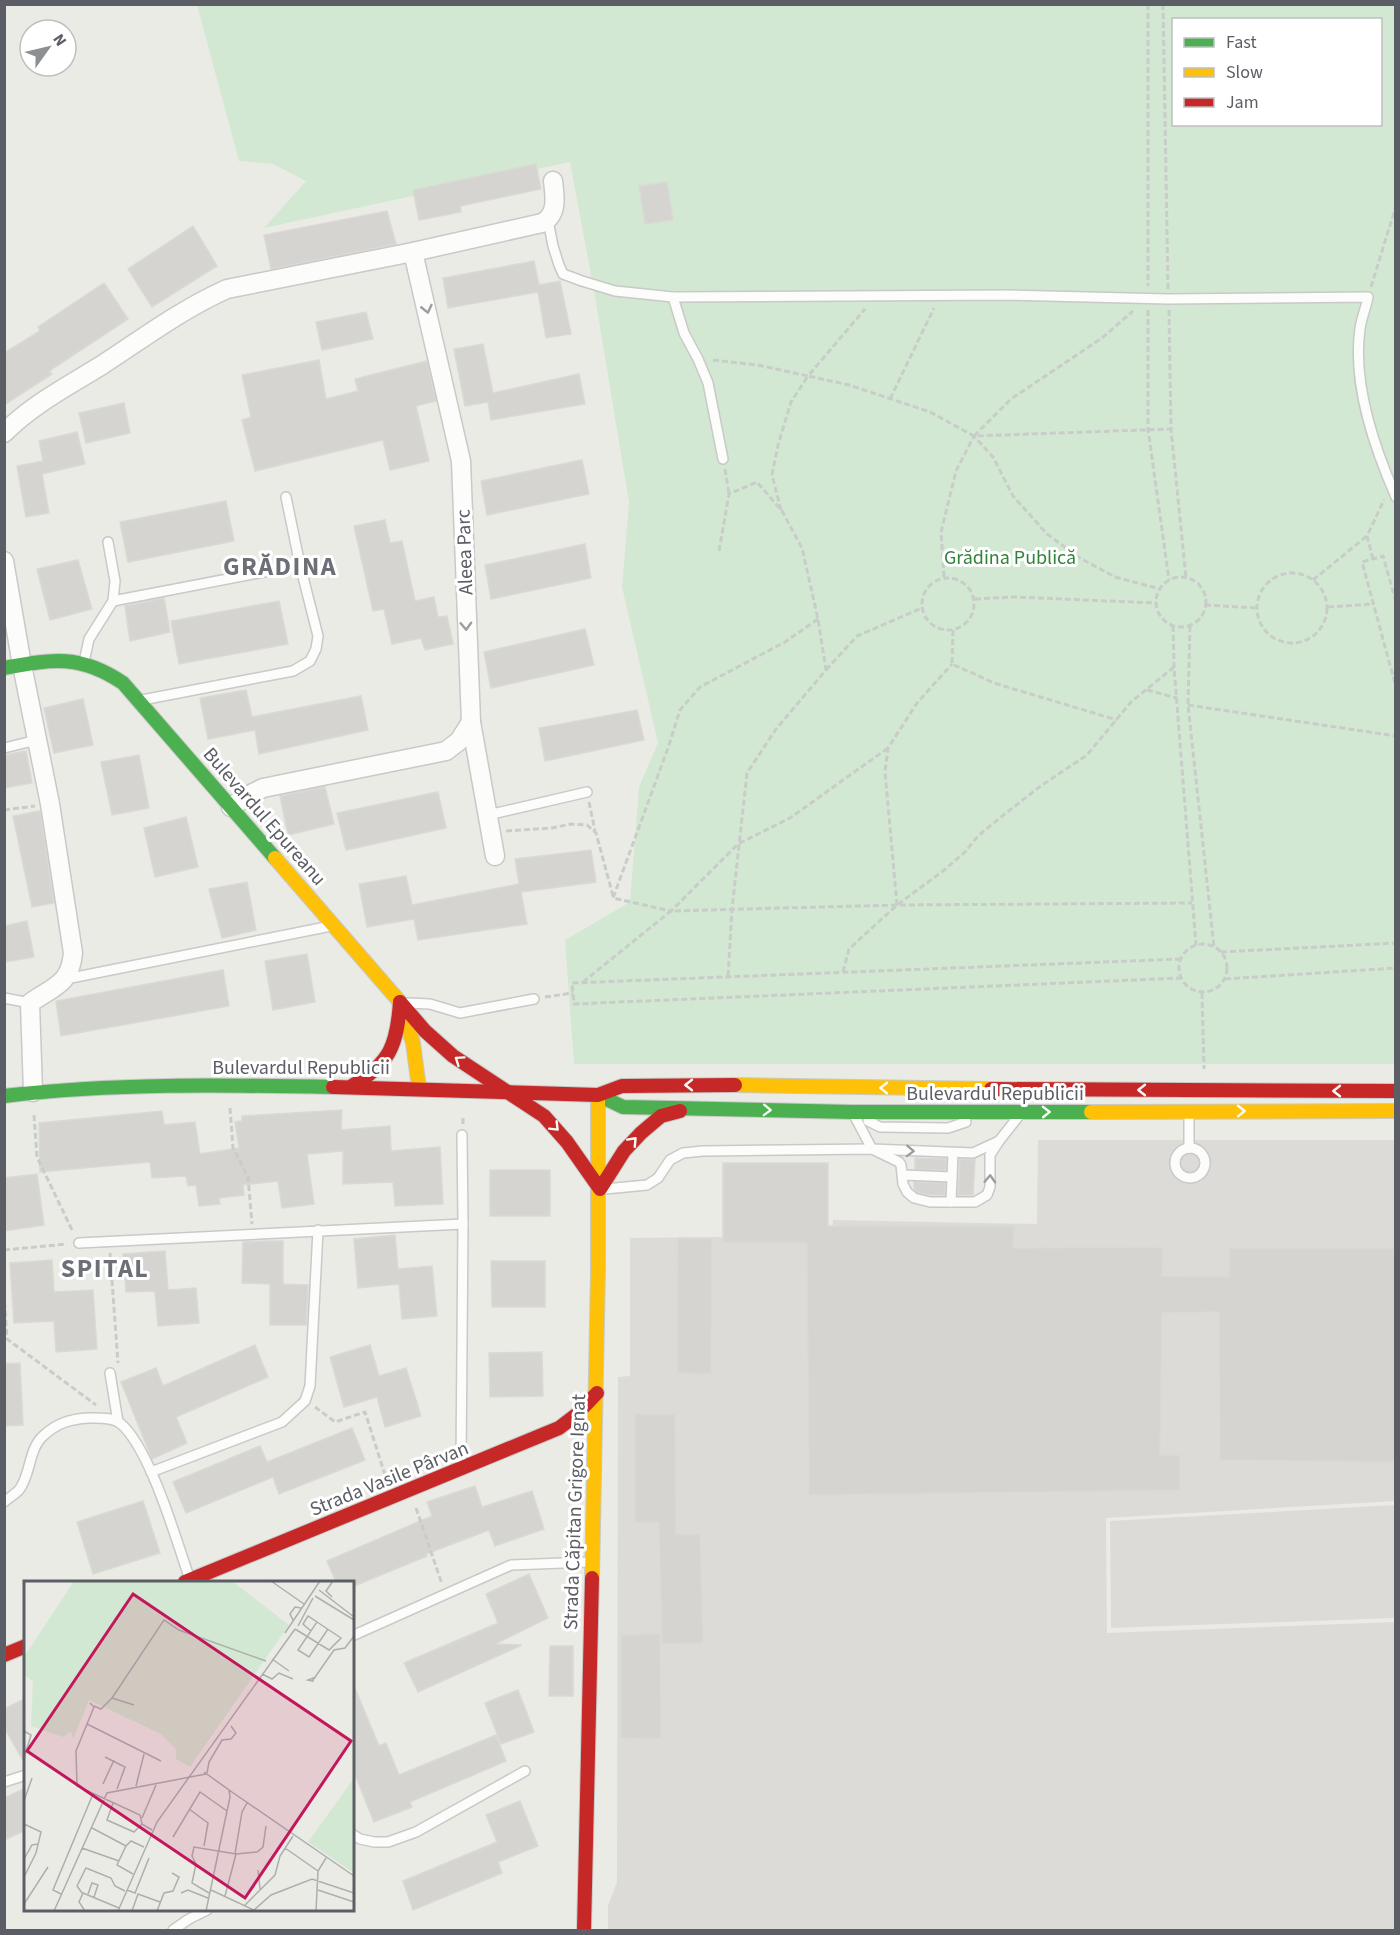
<svg xmlns="http://www.w3.org/2000/svg" width="1400" height="1935" viewBox="0 0 1400 1935" font-family="'Source Sans 3',sans-serif">
	<rect width="100%" height="100%" fill="#ebebe6"/>
	<g fill="#dcdbd7">
		<polygon points="1038,1140 1395,1140 1395,1501 1106,1518 1107,1633 1395,1622 1395,1930 608,1930 608,1906 617,1882 618,1377 630,1376 630,1238 714,1237 832,1240 833,1220 1037,1224"/>
		<polygon points="1395,1505 1395,1618 1111,1628 1110,1521"/>
	</g>
	<path fill="#d3e8d2" fill-rule="evenodd" d="M 197,5 L 1395,5 L 1395,1064 L 574,1064 L 565,940 L 630,902 L 639,787 L 658,743 L 622,587 L 629,502 L 594,291 L 570,162 L 264,228 L 306,181 L 273,164 L 239,161 ZM 1174,20 L 1380,20 L 1380,124 L 1174,124 Z"/>
	<g fill="#d5d4d1" stroke="#dad9d5" stroke-width="1.5">
		<polygon points="536,164 541,189 460,206 461,212 419,220 413,190"/>
		<polygon points="667,182 673,220 645,224 639,186"/>
		<polygon points="387,211 396,244 271,269 264,235"/>
		<polygon points="193,226 217,266 152,307 128,269"/>
		<polygon points="534,261 539,285 560,281 571,334 546,338 538,292 448,308 443,278"/>
		<polygon points="104,283 128,319 49,371 52,374 4,405 4,353 40,331 38,327"/>
		<polygon points="366,312 373,339 322,350 316,322"/>
		<polygon points="483,344 493,393 579,374 585,404 491,420 488,402 465,406 454,349"/>
		<polygon points="319,360 326,399 358,391 355,379 427,361 436,401 416,406 429,461 390,470 383,440 255,471 242,420 251,417 242,375"/>
		<polygon points="124,403 130,433 86,443 79,413"/>
		<polygon points="77,432 85,464 42,474 49,513 26,517 17,466 43,461 39,441"/>
		<polygon points="582,460 589,494 487,515 481,481"/>
		<polygon points="226,501 234,541 128,562 120,522"/>
		<polygon points="385,520 390,543 402,541 415,601 434,597 438,617 447,616 453,644 425,650 421,638 392,644 384,609 373,611 354,526"/>
		<polygon points="585,544 591,578 491,599 485,565"/>
		<polygon points="78,560 92,609 50,620 37,569"/>
		<polygon points="164,598 170,632 130,641 125,606"/>
		<polygon points="279,601 288,644 179,664 171,621"/>
		<polygon points="585,629 594,665 491,688 484,652"/>
		<polygon points="246,690 252,717 361,696 368,730 259,754 255,730 208,739 200,698"/>
		<polygon points="83,699 93,745 54,753 44,708"/>
		<polygon points="637,710 644,740 545,761 539,728"/>
		<polygon points="26,751 32,783 4,788 4,755"/>
		<polygon points="139,755 149,808 112,815 101,762"/>
		<polygon points="325,787 334,824 288,835 280,796"/>
		<polygon points="438,792 446,828 346,850 337,813"/>
		<polygon points="40,811 54,903 32,907 13,816"/>
		<polygon points="186,817 198,867 155,877 144,828"/>
		<polygon points="591,850 596,882 521,892 527,924 418,940 414,919 367,927 359,884 406,876 412,905 519,884 515,859"/>
		<polygon points="247,882 256,930 222,938 209,889"/>
		<polygon points="27,921 34,957 4,962 4,926"/>
		<polygon points="307,954 315,1002 273,1010 265,961"/>
		<polygon points="223,970 229,1006 61,1036 56,1001"/>
		<polygon points="342,1110 341,1130 390,1126 391,1151 440,1147 443,1204 395,1206 393,1182 343,1184 343,1151 307,1154 314,1204 282,1208 278,1181 243,1185 244,1195 219,1198 220,1204 199,1206 196,1185 188,1186 186,1176 152,1178 150,1162 40,1172 39,1123 162,1111 164,1125 195,1122 200,1154 239,1148 235,1122 242,1121 242,1116"/>
		<polygon points="915,1158 946,1159 946,1170 915,1169"/>
		<polygon points="960,1159 975,1160 973,1195 958,1195"/>
		<polygon points="723,1163 828,1163 828,1226 1014,1226 1013,1248 1163,1247 1162,1276 1229,1277 1229,1248 1395,1248 1395,1462 1220,1460 1219,1312 1162,1313 1160,1455 1180,1455 1180,1490 809,1495 807,1243 723,1243"/>
		<rect x="490" y="1170" width="60" height="46"/>
		<polygon points="37,1174 44,1225 4,1231 4,1178"/>
		<polygon points="914,1182 945,1183 945,1195 931,1195 917,1192 914,1189"/>
		<polygon points="395,1235 398,1269 432,1266 437,1316 402,1319 399,1284 358,1288 354,1239"/>
		<polygon points="678,1238 712,1239 711,1374 677,1373"/>
		<polygon points="265,1241 283,1241 283,1284 308,1285 306,1325 270,1325 270,1284 242,1283 243,1242"/>
		<polygon points="165,1251 168,1290 196,1288 199,1323 158,1326 155,1291 126,1292 123,1254"/>
		<polygon points="52,1260 54,1292 93,1290 97,1349 56,1352 54,1321 14,1323 10,1263"/>
		<polygon points="491,1261 545,1261 545,1307 492,1307"/>
		<polygon points="255,1345 268,1377 176,1417 187,1443 152,1459 121,1382 156,1368 163,1386"/>
		<polygon points="370,1345 379,1376 406,1368 421,1416 385,1427 377,1397 344,1407 330,1357"/>
		<polygon points="542,1352 543,1396 490,1397 489,1353"/>
		<polygon points="20,1363 23,1425 4,1426 4,1364"/>
		<polygon points="635,1414 675,1414 676,1534 700,1534 703,1643 662,1644 659,1523 635,1523"/>
		<polygon points="352,1428 365,1460 279,1494 273,1477 186,1513 173,1482 260,1446 267,1462"/>
		<polygon points="475,1486 482,1507 532,1491 544,1529 495,1546 489,1530 426,1554 427,1556 352,1587 352,1582 336,1582 327,1561 432,1516 427,1502"/>
		<polygon points="143,1501 160,1553 93,1574 77,1522"/>
		<polygon points="529,1574 548,1618 495,1644 522,1645 418,1692 404,1663 498,1623 486,1594"/>
		<polygon points="660,1634 661,1739 621,1738 621,1635"/>
		<polygon points="550,1646 573,1646 573,1696 549,1696"/>
		<polygon points="352,1681 379,1746 386,1743 399,1775 496,1735 506,1761 410,1802 412,1807 374,1822 352,1767"/>
		<polygon points="518,1690 534,1732 501,1744 485,1703"/>
		<polygon points="26,1698 26,1766 4,1727 4,1709"/>
		<polygon points="26,1788 26,1830 4,1840 4,1798"/>
		<polygon points="520,1801 538,1846 498,1862 502,1873 413,1910 403,1881 497,1842 486,1815"/>
	</g>
	<g fill="none" stroke-linecap="round" stroke-linejoin="round">
		<g stroke="#c8c9c8" stroke-width="12">
			<g id="lane">
				<path d="M 548,220 L 553,246 L 559,265 L 563,274 L 582,281 L 615,291 L 673,297 L 1009,295 L 1168,299 L 1368,297 C 1366,308 1361,319 1360,329 C 1352,384 1374,447 1396,497"/>
				<polyline points="673,297 684,333 698,359 708,383 723,459"/>
				<polyline points="113,601 300,565"/>
				<polyline points="84,662 89,639 113,601 115,581 108,542"/>
				<polyline points="142,700 293,671 310,661 316,649 318,636 300,565 286,497"/>
				<polyline points="4,748 37,740"/>
				<polyline points="488,815 587,792"/>
				<polyline points="66,979 331,926"/>
				<polyline points="4,998 30,1003"/>
				<polyline points="408,1003 430,1004 460,1013 534,999"/>
				<polyline points="1189,1114 1189,1148"/>
				<polyline points="855,1117 872,1149 973,1153 999,1141 1018,1117"/>
				<polyline points="868,1121 880,1127 948,1128 966,1122"/>
				<polyline points="462,1135 463,1224"/>
				<circle cx="1190" cy="1163" r="15"/>
				<polyline points="903,1175 952,1177"/>
				<polyline points="605,1189 647,1185 658,1178 670,1160 683,1153 703,1151 872,1149 899,1162 901,1165 903,1184 907,1192 914,1198 930,1202 975,1202 987,1195 990,1187 990,1155 999,1141"/>
				<polyline points="951,1202 953,1153"/>
				<polyline points="79,1243 463,1224 461,1464"/>
				<polyline points="110,1373 118,1422"/>
				<polyline points="151,1472 282,1422 305,1401 310,1386 318,1230"/>
				<path d="M 4,1502 C 9,1498 15,1494 19,1490 C 31,1475 28,1450 43,1436 C 57,1423 70,1419 89,1418 C 98,1418 112,1417 120,1423 C 150,1448 176,1539 189,1577"/>
				<polyline points="352,1636 511,1565 589,1562"/>
				<polyline points="4,1782 26,1775"/>
				<polyline points="352,1834 360,1839 374,1842 388,1842 416,1832 525,1771"/>
				<polyline points="173,1930 189,1919 207,1910"/>
			</g>
		</g>
		<g stroke="#c8c9c8" stroke-width="21">
			<g id="street">
				<polyline points="413,252 461,461 471,722 495,856"/>
				<path d="M 4,433 C 33,404 68,386 102,365 C 142,339 182,309 227,289 L 413,252 L 542,223 C 558,215 555,197 553,181"/>
				<path d="M 4,561 L 22,665 L 50,804 L 73,953 C 70,985 54,986 30,1003 L 33,1092"/>
				<polyline points="231,807 249,795 263,788 446,751 459,741 471,722"/>
			</g>
		</g>
		<g stroke="#c9c9c9" stroke-width="16">
			<g id="fast">
				<path d="M 4,668 C 53,659 80,654 123,683 L 275,858"/>
				<polyline points="598,1095 623,1107 853,1112 1091,1112"/>
				<path d="M 4,1096 C 113,1083 224,1085 333,1087"/>
			</g>
		</g>
		<g stroke="#c9c9c9" stroke-width="16">
			<g id="slow">
				<polyline points="275,858 400,1002 413,1043 419,1088"/>
				<polyline points="735,1085 991,1089"/>
				<polyline points="1091,1112 1396,1111"/>
				<polyline points="592,1578 598,1270 598,1095"/>
			</g>
		</g>
		<g stroke="#c9c9c9" stroke-width="16">
			<g id="jam">
				<polyline points="400,1002 425,1031 453,1056 544,1116 567,1142 600,1189 624,1151 641,1133 661,1116 680,1111"/>
				<path d="M 352,1086 C 390,1063 397,1046 400,1002"/>
				<polyline points="333,1087 598,1095 622,1086 735,1085"/>
				<polyline points="991,1089 1396,1091"/>
				<polyline points="185,1582 559,1428 576,1415 597,1393"/>
				<polyline points="4,1655 26,1646"/>
				<polyline points="584,1930 592,1578"/>
			</g>
		</g>
		<g stroke="#c8cdca" stroke-width="3" stroke-dasharray="6 3" stroke-linecap="butt">
			<polyline points="1148,4 1148,286"/>
			<polyline points="1163,4 1168,289"/>
			<polyline points="1371,287 1396,206"/>
			<polyline points="1148,310 1148,429 1169,580"/>
			<polyline points="1169,310 1171,429 1186,578"/>
			<polyline points="713,360 758,365 808,376 865,309"/>
			<polyline points="890,399 934,308"/>
			<polyline points="974,436 1011,399 1102,338 1133,311"/>
			<polyline points="725,469 729,494"/>
			<polyline points="781,510 772,475 778,445 791,402 808,376 849,385 930,412 974,436 1171,429"/>
			<polyline points="719,551 729,494 757,482 782,511 802,548 818,619 826,670 776,729 747,773 732,909 728,977"/>
			<polyline points="1373,559 1367,536 1384,500"/>
			<circle cx="1292" cy="608" r="35"/>
			<polyline points="944,577 941,532 956,471 974,436 993,457 1013,496 1047,534 1078,557 1115,577 1160,589"/>
			<circle cx="1181" cy="602" r="25"/>
			<circle cx="948" cy="604" r="26"/>
			<polyline points="1313,580 1367,536"/>
			<polyline points="975,599 1015,597 1156,603"/>
			<polyline points="1396,602 1383,556 1362,562 1396,687"/>
			<polyline points="1205,605 1257,608"/>
			<polyline points="1328,607 1373,604"/>
			<polyline points="818,619 785,642 700,687 680,710 668,748 613,898 671,911 738,844 790,818 888,748"/>
			<polyline points="1173,626 1174,667 1196,945"/>
			<polyline points="1190,626 1188,705 1214,947"/>
			<polyline points="953,630 952,664 994,683 1117,720"/>
			<polyline points="826,670 857,636 922,608"/>
			<polyline points="1147,690 1177,698"/>
			<polyline points="1188,705 1396,736"/>
			<polyline points="589,802 595,831"/>
			<polyline points="4,810 35,806"/>
			<polyline points="506,831 552,828 571,824 587,825 596,833 613,896"/>
			<polyline points="897,905 885,772 888,748 917,703 952,664"/>
			<circle cx="1203" cy="968" r="24"/>
			<polyline points="1221,952 1396,943"/>
			<polyline points="1181,959 572,983 574,1004 1181,978"/>
			<polyline points="843,972 849,949 897,905 943,871 965,852 978,836 1001,817 1042,785 1087,755 1131,702 1174,667"/>
			<polyline points="1225,979 1396,968"/>
			<polyline points="583,982 671,911 897,905 1192,903"/>
			<polyline points="1202,993 1204,1069"/>
			<polyline points="545,997 573,993"/>
			<polyline points="230,1108 233,1148 248,1177 252,1224"/>
			<polyline points="34,1115 37,1157 73,1232"/>
			<polyline points="463,1124 463,1117"/>
			<polyline points="4,1250 67,1244"/>
			<polyline points="110,1253 118,1363"/>
			<polyline points="4,1293 7,1339 96,1405"/>
			<polyline points="315,1407 335,1422 365,1412 386,1478"/>
			<polyline points="416,1508 442,1584"/>
		</g>
		<use href="#lane" stroke="#fcfcfb" stroke-width="9"/>
		<use href="#street" stroke="#fcfcfb" stroke-width="18"/>
		<use href="#fast" stroke="#4caf50" stroke-width="14"/>
		<use href="#slow" stroke="#ffc107" stroke-width="14"/>
		<use href="#jam" stroke="#c62828" stroke-width="14"/>
	</g>
	<defs><path id="oneway-chevron" d="M-2-3.5L2.5 0L-2 3.5" fill="none" stroke-width="1.6" stroke-linecap="round" stroke-linejoin="round" transform="scale(1.5)"/></defs>
	<g stroke="#9b9da0">
		<use href="#oneway-chevron" transform="translate(427 309) rotate(77)"/>
		<use href="#oneway-chevron" transform="translate(466 626) rotate(88)"/>
		<use href="#oneway-chevron" transform="translate(910 1151) rotate(2)"/>
		<use href="#oneway-chevron" transform="translate(990 1179) rotate(-88)"/>
	</g>
	<g stroke="#f6fbf6">
		<use href="#oneway-chevron" transform="translate(459 1060) rotate(-145)"/>
		<use href="#oneway-chevron" transform="translate(689 1085) rotate(180)"/>
		<use href="#oneway-chevron" transform="translate(884 1088) rotate(-179)"/>
		<use href="#oneway-chevron" transform="translate(1142 1090) rotate(-180)"/>
		<use href="#oneway-chevron" transform="translate(1337 1091) rotate(-180)"/>
		<use href="#oneway-chevron" transform="translate(767 1110) rotate(2)"/>
		<use href="#oneway-chevron" transform="translate(1241 1111)"/>
		<use href="#oneway-chevron" transform="translate(1046 1112) rotate(-1)"/>
		<use href="#oneway-chevron" transform="translate(555 1127) rotate(45)"/>
		<use href="#oneway-chevron" transform="translate(633 1141) rotate(-47)"/>
	</g>
	<g text-anchor="middle" stroke-width="6" stroke-linejoin="round" paint-order="stroke">
		<g font-size="20" fill="#5b5e64" stroke="#fff">
			<text transform="translate(464 552) rotate(-92)" y="7">Aleea Parc</text>
			<text transform="translate(265 816) rotate(49)" y="7">Bulevardul Epureanu</text>
			<text x="301" y="1074">Bulevardul Republicii</text>
			<text x="995" y="1100">Bulevardul Republicii</text>
			<text transform="translate(389 1478) rotate(-22)" y="7">Strada Vasile Pârvan</text>
			<text transform="translate(574 1512) rotate(-88)" y="7">Strada Căpitan Grigore Ignat</text>
		</g>
		<g font-size="20" fill="#33823b" stroke="#fff">
			<text x="1010" y="564">Grădina Publică</text>
		</g>
		<g font-size="26" font-weight="bold" letter-spacing="1.5" fill="#6c7076" stroke="#fff">
			<text x="280" y="575">GRĂDINA</text>
			<text x="105" y="1277">SPITAL</text>
		</g>
	</g>
	<g transform="translate(24 1581)">
		<rect width="330" height="330" fill="#ebebe6"/>
		<path d="M 50,0 L 208,0 L 265,44 L 166,186 L 152,178 L 152,168 L 137,153 L 65,119 L 49,158 L 47,150 L 39,156 L 7,145 L 9,100 L 0,94 L 0,76 ZM 330,197 L 330,292 L 284,261 Z" fill="#d3e8d2"/>
		<path fill="none" stroke="#adafae" stroke-width="1.5" d="M 247,0 L 280,23M 295,9 L 330,36M 291,15 L 330,39M 308,16 L 302,10 L 309,0M 269,39 L 266,33 L 271,26 L 277,27M 274,45 L 289,17M 271,48 L 305,69 L 317,57 L 293,41M 287,50 L 279,43 L 284,35 L 293,41 L 274,69 L 285,76 L 304,48M 261,52 L 296,0M 248,78 L 265,90M 238,93 L 248,98 L 255,92 L 269,98M 292,96 L 284,99 L 289,100 L 289,99 L 310,69 L 321,67 L 330,55M 88,117 L 110,124M 66,122 L 70,126 L 52,170 L 53,205 L 116,234 L 118,243 L 128,249M 70,125 L 77,128 L 88,117 L 140,39 L 155,49 L 242,80M 63,143 L 137,180M 0,150 L 7,154 L 0,177M 81,176 L 101,186 L 93,208M 180,191 L 205,209 L 206,216 L 182,330M 183,192 L 185,181 L 198,159 L 207,158 L 212,152 L 207,145M 79,203 L 90,179M 112,205 L 120,173M 205,209 L 330,295M 0,220 L 8,197M 89,222 L 83,239 L 110,251 L 118,243M 165,228 L 184,242 L 180,265M 118,237 L 132,204M 0,243 L 17,251 L 12,272 L 0,296M 68,247 L 102,265M 149,256 L 176,211 L 203,230M 58,267 L 95,280M 261,267 L 294,290M 211,273 L 218,231 L 223,222M 0,278 L 8,264 L 14,263M 234,289 L 236,308M 109,293 L 93,284 L 102,265 L 107,260 L 120,266M 103,309 L 111,312 L 125,277M 187,309 L 232,330M 294,309 L 330,321M 58,312 L 53,305 L 62,287 L 87,297 L 91,305 L 101,310M 157,312 L 164,309 L 184,317M 185,312 L 168,302 L 172,283 L 168,275 L 170,266 L 212,273 L 233,271 L 239,266 L 242,245M 37,313 L 29,309 L 69,213M 64,313 L 68,302 L 74,304 L 70,316M 201,315 L 212,273M 0,323 L 24,286M 221,324 L 251,294 L 256,275 L 269,255M 230,329 L 247,314 L 288,298 L 330,312M 30,330 L 83,212 L 182,193M 61,330 L 55,321 L 59,312 L 95,327M 94,330 L 133,241 L 271,48M 108,330 L 114,313 L 136,321M 133,330 L 140,312 L 149,310 L 155,296 L 148,292M 292,330 L 294,290 L 302,277"/>
		<path fill="#c2185b" fill-opacity="0.15" stroke="#c2185b" stroke-width="3" d="M 109,13 L 327,160 L 221,317 L 3,170 Z"/>
		<rect width="330" height="330" fill="none" stroke="#5b5e64" stroke-width="3"/>
	</g>
	<rect width="1400" height="1935" fill="none" stroke="#5b5e64" stroke-width="12"/>
	<rect x="1172" y="18" width="210" height="108" fill="#ffffff" stroke="#bdbfc1" stroke-width="1.5"/>
	<rect x="1184" y="38" width="30" height="9" fill="#4caf50" stroke="#bdbfc1" stroke-width="1.5"/>
	<text x="1226" y="48" font-size="18" fill="#5b5e64">Fast</text>
	<rect x="1184" y="68" width="30" height="9" fill="#ffc107" stroke="#bdbfc1" stroke-width="1.5"/>
	<text x="1226" y="78" font-size="18" fill="#5b5e64">Slow</text>
	<rect x="1184" y="98" width="30" height="9" fill="#c62828" stroke="#bdbfc1" stroke-width="1.5"/>
	<text x="1226" y="108" font-size="18" fill="#5b5e64">Jam</text>
	<g transform="translate(48 48) rotate(56)"><circle r="28" fill="#ffffff" stroke="#bdbfc1" stroke-width="1.5"/>
	<path d="M0-4.5L10 22L0 15L-10 22Z" fill="#8d8f92"/>
	<text y="-9" font-size="16" font-weight="bold" text-anchor="middle" fill="#5b5e64">N</text>
	</g>
</svg>
